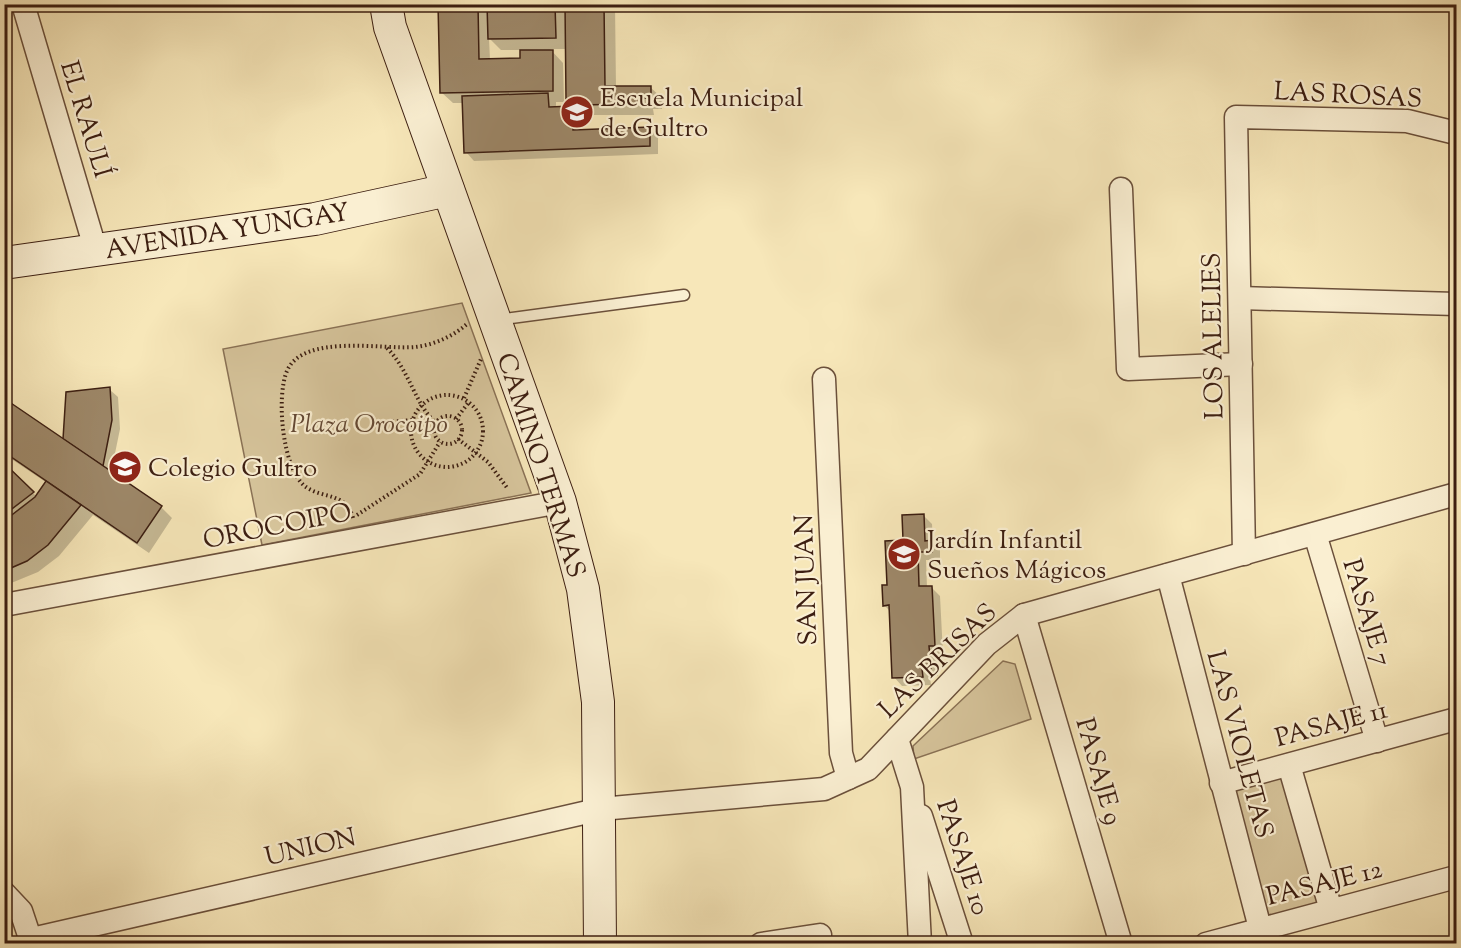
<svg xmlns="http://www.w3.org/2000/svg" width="1461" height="948" viewBox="0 0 1461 948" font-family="'Sorts Mill Goudy',serif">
	<rect width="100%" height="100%" fill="#f7e7b9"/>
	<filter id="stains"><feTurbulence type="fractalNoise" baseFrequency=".00333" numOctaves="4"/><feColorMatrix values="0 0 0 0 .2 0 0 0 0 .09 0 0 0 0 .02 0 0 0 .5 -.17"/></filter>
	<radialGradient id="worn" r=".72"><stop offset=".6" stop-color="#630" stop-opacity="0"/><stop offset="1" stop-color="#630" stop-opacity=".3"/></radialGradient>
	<g fill="#d7c59c" stroke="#8a7256" stroke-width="1.5">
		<polygon points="462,303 531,493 262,545 223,349"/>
		<polygon points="1003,661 1015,664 1031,719 914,759 913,746"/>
		<polygon points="1289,765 1331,910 1260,928 1221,783"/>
	</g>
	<g fill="#0003" fill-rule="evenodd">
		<path d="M 440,4 L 615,4 L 616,88 L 650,87 L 662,98 L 662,109 L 653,109 L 654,115 L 587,115 L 568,98 L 567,49 L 550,49 L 563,63 L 564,102 L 556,102 L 556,108 L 572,107 L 580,116 L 581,131 L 649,128 L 658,137 L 658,154 L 474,161 L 466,152 L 464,103 L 453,103 L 441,92 ZM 489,38 L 501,50 L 521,50 L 521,59 L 490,60 Z"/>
		<polygon points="109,389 118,397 120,429 111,473 161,507 172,518 149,553 93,515 59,556 38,572 4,586 4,465 37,497 47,483 4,454 4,403 6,401 65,441"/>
		<polygon points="923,515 932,524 933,543 940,550 940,560 926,560 927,587 931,587 940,596 943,654 937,654 938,676 930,677 931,685 902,686 894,677 890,611 884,605 905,541"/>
	</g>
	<g fill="#9d8768" stroke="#3c1e11" stroke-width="1.5">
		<polygon points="438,4 478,4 479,59 520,58 520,50 553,50 553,91 440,93"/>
		<polygon points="487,4 555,4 556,38 488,39"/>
		<polygon points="565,4 604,4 605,86 651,86 651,98 643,98 643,104 574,105 574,99 566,99"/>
		<polygon points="548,93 549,107 572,106 573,130 650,127 650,146 464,153 462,96"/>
		<polygon points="110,387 112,420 103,466 63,439 66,392"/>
		<polygon points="5,399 162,506 137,543 4,452"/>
		<polygon points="4,463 34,492 4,515"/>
		<polygon points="46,481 81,505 48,545 27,561 4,571 4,521 35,497"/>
		<polygon points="924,514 925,541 932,540 932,552 918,552 919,586 932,586 935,646 929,646 931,668 922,669 923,677 892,678 889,605 883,606 882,585 887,585 885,541 903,540 902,515"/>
	</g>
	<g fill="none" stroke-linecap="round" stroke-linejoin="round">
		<g stroke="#6b503b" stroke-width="13">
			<polyline id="lane" points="497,320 684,295"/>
		</g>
		<g stroke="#6b503b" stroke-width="25">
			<g id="street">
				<polyline points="23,4 96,251"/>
				<polyline points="1121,189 1128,369 1241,364"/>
				<polyline points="1240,298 1456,304"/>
				<polyline points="824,379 841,753 848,778"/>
				<polyline points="1315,534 1377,741"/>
				<polyline points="1244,554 1236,117 1407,121 1456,133"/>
				<polyline points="1168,575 1260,928"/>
				<polyline points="4,605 560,502"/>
				<polyline points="1024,615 1121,944"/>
				<polyline points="897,739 912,787 920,944"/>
				<polyline points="1289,765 1331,910"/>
				<polyline points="1221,783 1456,719"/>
				<polyline points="921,816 962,944"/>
				<polyline points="4,893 21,911 32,944"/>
				<polyline points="32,939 601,809 824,789 868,769 987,644 1024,615 1456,494"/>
				<polyline points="761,944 820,935"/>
				<polyline points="1206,944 1456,877"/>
			</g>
		</g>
		<g stroke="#3c1e11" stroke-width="34">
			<g id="secondary">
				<polyline points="386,4 390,27 560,502 583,589 598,702 600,944"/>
				<polyline points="4,263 315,219 448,190"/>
			</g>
		</g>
		<g stroke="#3c1e11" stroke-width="4" stroke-dasharray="1.5 3" stroke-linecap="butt">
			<path d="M 387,348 C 410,371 415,405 436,423"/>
			<circle cx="447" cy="431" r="36"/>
			<polyline points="464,398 481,359"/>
			<circle cx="448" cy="430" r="14"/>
			<polyline points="456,419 469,402"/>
			<polyline points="388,422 413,420"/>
			<polyline points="458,439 488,462 508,489"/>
			<polyline points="357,515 420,474 440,442"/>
			<path d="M 353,518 C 346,492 323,499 306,487 C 282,470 276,396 287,371 C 303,333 383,350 415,347 C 434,345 454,336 468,323"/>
		</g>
		<use href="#lane" stroke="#faefd2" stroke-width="10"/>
		<use href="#street" stroke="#faefd2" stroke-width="22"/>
		<use href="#secondary" stroke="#faefd2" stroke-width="32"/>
	</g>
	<defs>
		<g id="school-disc" transform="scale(1.725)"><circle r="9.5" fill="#8f2418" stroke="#faefd2"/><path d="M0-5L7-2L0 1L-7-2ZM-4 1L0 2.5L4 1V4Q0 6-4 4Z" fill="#fff"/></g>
	</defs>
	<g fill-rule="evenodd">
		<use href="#school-disc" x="577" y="112"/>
		<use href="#school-disc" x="125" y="467"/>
		<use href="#school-disc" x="904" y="554"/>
	</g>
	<g text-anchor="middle" stroke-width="4.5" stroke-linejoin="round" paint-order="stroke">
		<g font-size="26" fill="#3c1e11" stroke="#faefd2">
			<text transform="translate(1348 94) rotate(3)" y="9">LAS ROSAS</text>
			<text transform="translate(87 119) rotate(73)" y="9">EL RAULÍ</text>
			<text transform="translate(227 230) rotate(-9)" y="9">AVENIDA YUNGAY</text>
			<text transform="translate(1212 336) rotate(-91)" y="9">LOS ALELIES</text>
			<text transform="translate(542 465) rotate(72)" y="9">CAMINO TERMAS</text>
			<text transform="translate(277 525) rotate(-11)" y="9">OROCOIPO</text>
			<text transform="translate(805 580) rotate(-92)" y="9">SAN JUAN</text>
			<text transform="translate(1368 612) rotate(73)" y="9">PASAJE 7</text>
			<text transform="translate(937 660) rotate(-44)" y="9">LAS BRISAS</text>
			<text transform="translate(1331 723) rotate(-15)" y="9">PASAJE 11</text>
			<text transform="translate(1241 744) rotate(75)" y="9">LAS VIOLETAS</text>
			<text transform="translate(1100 771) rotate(74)" y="9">PASAJE 9</text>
			<text transform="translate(310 846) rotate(-13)" y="9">UNION</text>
			<text transform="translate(964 857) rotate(72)" y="9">PASAJE 10</text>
			<text transform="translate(1324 882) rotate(-14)" y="9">PASAJE 12</text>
		</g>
		<g font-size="26" fill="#3c1e11" stroke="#faefd2" text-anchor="start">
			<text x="600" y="106">Escuela Municipal<tspan x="600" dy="30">de Gultro</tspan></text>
			<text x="148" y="476">Colegio Gultro</text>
			<text x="927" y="548">Jardín Infantil<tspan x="927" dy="30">Sueños Mágicos</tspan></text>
		</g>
		<g font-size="26" font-style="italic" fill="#634834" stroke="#faefd2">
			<text x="369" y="432">Plaza Orocoipo</text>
		</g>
	</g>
	<rect width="1461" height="948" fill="none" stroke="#f7e7b9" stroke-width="24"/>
	<rect x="6" y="6" width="1449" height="936" fill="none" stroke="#3c1e11" stroke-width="3"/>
	<rect x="12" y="12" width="1437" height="924" fill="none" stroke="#3c1e11" stroke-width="1.5"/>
	<rect width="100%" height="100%" filter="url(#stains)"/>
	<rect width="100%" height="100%" fill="url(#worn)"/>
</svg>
